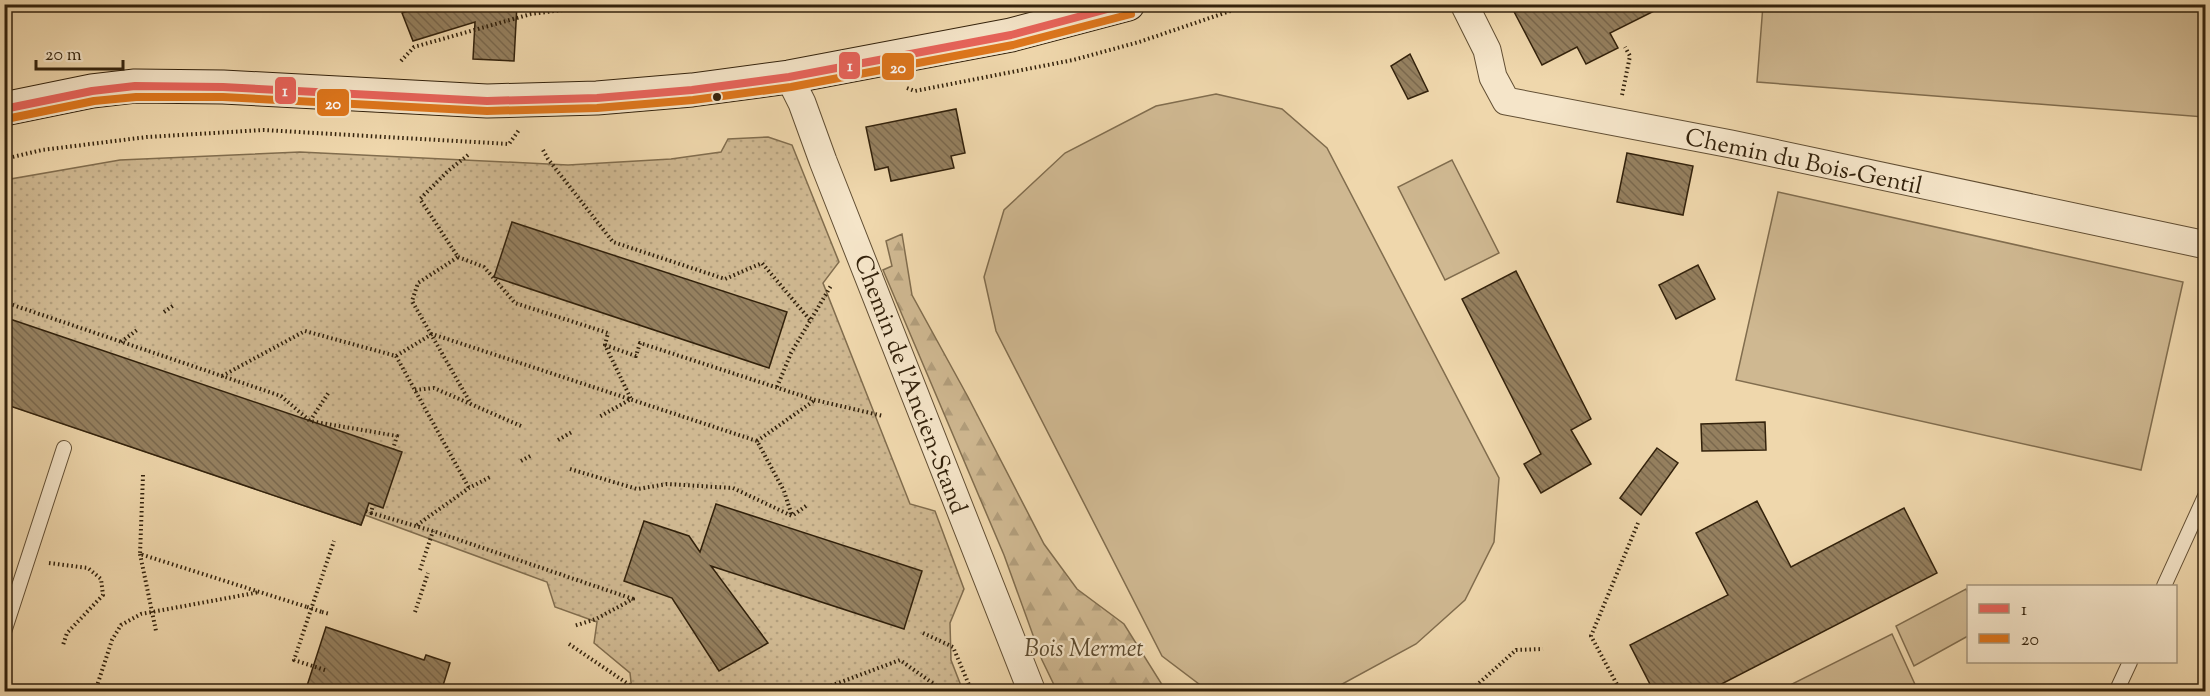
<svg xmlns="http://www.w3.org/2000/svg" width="2210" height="696" viewBox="0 0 2210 696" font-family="'Sorts Mill Goudy',serif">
	<defs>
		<pattern id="forest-firs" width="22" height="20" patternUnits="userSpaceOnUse" patternTransform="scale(1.5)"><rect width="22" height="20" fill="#cfb891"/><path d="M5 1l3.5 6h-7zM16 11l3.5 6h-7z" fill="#b29e7c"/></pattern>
		<pattern id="park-dots" width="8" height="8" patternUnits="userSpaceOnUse" patternTransform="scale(1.5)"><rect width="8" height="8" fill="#cfb891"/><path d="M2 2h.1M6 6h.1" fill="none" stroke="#b29e7c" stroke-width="1.8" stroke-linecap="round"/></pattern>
		<pattern id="building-back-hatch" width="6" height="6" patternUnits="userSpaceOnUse" patternTransform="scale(1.5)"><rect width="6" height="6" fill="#95805f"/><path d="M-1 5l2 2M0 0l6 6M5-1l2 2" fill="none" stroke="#7a684d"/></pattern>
	</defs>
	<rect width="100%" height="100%" fill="#efd7ac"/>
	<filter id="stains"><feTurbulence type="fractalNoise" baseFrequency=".00333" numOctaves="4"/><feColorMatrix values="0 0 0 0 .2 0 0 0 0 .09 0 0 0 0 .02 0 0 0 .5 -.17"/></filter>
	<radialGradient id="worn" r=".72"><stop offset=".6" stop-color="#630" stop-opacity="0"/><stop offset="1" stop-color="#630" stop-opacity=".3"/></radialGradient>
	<g fill="#cfb891" stroke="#816d4e" stroke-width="1.5">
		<polygon points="1763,5 2205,5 2204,117 1757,82"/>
		<polygon points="1216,94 1282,109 1327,148 1499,478 1494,542 1465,600 1416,644 1335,688 1305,692 1230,692 1203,687 1162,656 996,331 984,277 1004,210 1065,153 1156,106"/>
		<polygon points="1452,160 1499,253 1445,280 1398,187"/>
		<polygon points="1778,192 2183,282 2141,470 1736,380"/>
		<polygon points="1966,589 1968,594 1968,636 1914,666 1896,626"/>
		<polygon points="1892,634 1918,691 1778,691"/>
	</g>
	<polygon fill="url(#forest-firs)" stroke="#816d4e" stroke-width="1.5" points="902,234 912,295 968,397 1044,544 1077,589 1124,624 1166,691 1057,691 1042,660 1004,555 883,270 892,266 886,241"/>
	<polygon fill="url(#park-dots)" stroke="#816d4e" stroke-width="1.5" points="768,137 792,145 839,262 823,283 910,504 935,511 964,589 950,623 951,660 963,691 632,691 630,673 594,643 597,622 555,607 547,582 365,515 361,525 5,404 5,180 120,160 300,152 568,165 671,159 721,152 728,139"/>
	<g fill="url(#building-back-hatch)" stroke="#33220c" stroke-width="1.5">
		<polygon points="429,4 517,4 514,61 473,59 475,22 413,41 402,13"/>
		<polygon points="1510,4 1668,4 1610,33 1618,48 1586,64 1577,47 1542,65"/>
		<polygon points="1410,54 1428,91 1408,99 1391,66"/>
		<polygon points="956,109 965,153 951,156 954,168 891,181 888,167 875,170 866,127"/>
		<polygon points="1627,153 1693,166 1683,215 1617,202"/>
		<polygon points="512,222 787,312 769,368 494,277"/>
		<polygon points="1698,265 1715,299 1676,319 1659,285"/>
		<polygon points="1516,271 1591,419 1571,430 1591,464 1541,493 1524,464 1541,454 1462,299"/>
		<polygon points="4,317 402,452 383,508 369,503 361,525 4,404"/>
		<polygon points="1765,422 1766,450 1702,451 1701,424"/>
		<polygon points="1657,448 1678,463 1641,515 1620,498"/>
		<polygon points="1757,501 1791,567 1904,508 1937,573 1706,692 1654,692 1630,645 1728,595 1696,533"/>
		<polygon points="716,504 922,571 904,629 711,566 768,643 719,671 672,598 624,581 644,521 689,536 700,552"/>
		<polygon points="326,627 424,660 426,655 450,663 441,692 305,692"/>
	</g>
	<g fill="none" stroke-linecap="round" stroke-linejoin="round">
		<g stroke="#624f34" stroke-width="16">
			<g id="service">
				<polyline points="2164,586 2206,494"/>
				<polyline points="4,632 64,448"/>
				<polyline points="2116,692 2130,662"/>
			</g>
		</g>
		<g stroke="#624f34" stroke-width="29">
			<g id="minor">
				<polyline points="1464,4 1487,50 1493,77 1506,101 1731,144 2206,245"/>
				<polyline points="789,77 802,103 823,161 1032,692"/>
			</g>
		</g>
		<g stroke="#33220c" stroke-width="35">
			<polyline id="secondary" points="4,109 92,91 135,86 223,87 487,101 597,98 692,90 789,77 1011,35 1128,4"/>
		</g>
		<g stroke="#33220c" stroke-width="4" stroke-dasharray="1.5 3" stroke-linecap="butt">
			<polyline points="401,61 414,47 531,14 570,9"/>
			<polyline points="907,88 915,91 1073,60 1139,42 1251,4"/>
			<polyline points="1622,95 1630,56 1625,47"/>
			<polyline points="543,150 548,159 613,242 725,279 762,263 810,320"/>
			<polyline points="468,155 448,171 420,199 458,257 418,283 412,301 471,404"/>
			<polyline points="4,159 42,150 147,137 263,130 509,144 519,130"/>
			<polyline points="458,257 484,267 515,303 608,333 605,345 631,399 599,417"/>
			<polyline points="4,302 281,396 310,421 397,436 393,449"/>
			<polyline points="164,312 174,305"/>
			<polyline points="121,342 137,330"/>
			<polyline points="605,345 636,356 640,343 815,400 883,416"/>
			<polyline points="396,356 469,488"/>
			<polyline points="222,376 305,331 396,356 432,334 757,441 784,491 792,516"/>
			<polyline points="777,387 791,353 832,284"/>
			<polyline points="415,390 434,388 521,426"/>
			<polyline points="310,421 329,392"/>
			<polyline points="558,440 572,432"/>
			<polyline points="757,441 815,400"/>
			<polyline points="521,461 532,455"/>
			<polyline points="570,469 637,489 667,484 733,488 792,516 806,506"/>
			<polyline points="143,475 140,554 307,607"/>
			<polyline points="366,511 371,513 373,505"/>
			<polyline points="371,513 433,531 633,599 596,619 574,626"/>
			<polyline points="417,525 469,488 492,476"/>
			<polyline points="140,554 156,631"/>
			<polyline points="49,563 88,568 101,579 103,595 67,633 63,645"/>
			<polyline points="420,570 433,531"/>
			<polyline points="322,612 330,614"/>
			<polyline points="415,612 428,573"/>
			<polyline points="923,633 953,647 972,692"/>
			<polyline points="569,644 634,688 643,692"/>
			<polyline points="325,670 294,660 334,541"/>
			<polyline points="95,692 112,640 121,625 141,614 260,592"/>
			<polyline points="814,692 900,660 938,687 941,692"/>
			<polyline points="1469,692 1516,650 1543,649"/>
			<polyline points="1621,692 1591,636 1638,523"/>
		</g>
		<use href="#service" stroke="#f5e5c9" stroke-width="14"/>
		<use href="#minor" stroke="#f5e5c9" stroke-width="27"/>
		<use href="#secondary" stroke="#f5e5c9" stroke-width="33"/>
		<polyline stroke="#33220c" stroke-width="4" stroke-dasharray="1.5 3" stroke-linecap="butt" points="307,607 322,612"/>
		<g stroke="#f5e5c9" stroke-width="12">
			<polyline id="bus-1" points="4,109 92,91 135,86 223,87 487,101 597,98 692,90 789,77 1011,35 1126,4"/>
		</g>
		<g stroke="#f5e5c9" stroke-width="12">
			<polyline id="bus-2" points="6,119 94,101 136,97 223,97 487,111 597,108 693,100 791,87 1013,45 1131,14"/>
		</g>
		<use href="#bus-1" stroke="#e8635a" stroke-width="8"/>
		<use href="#bus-2" stroke="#de761c" stroke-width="8"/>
	</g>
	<circle fill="#33220c" stroke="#f5e5c9" stroke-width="2" cx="717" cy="97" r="5"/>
	<g text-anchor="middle" stroke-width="4.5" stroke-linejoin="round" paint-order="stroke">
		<g font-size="24" fill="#33220c" stroke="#f5e5c9">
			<text transform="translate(1804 161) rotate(12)" y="8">Chemin du Bois-Gentil</text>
			<text transform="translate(911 384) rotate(69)" y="8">Chemin de l'Ancien-Stand</text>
		</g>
		<g font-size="24" font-style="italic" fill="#5a482d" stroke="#f5e5c9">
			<text x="1084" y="656">Bois Mermet</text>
		</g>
	</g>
	<g stroke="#f5e5c9" stroke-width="2">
		<rect x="838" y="51" width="23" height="29" rx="6" fill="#e8635a"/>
		<rect x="881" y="52" width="34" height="29" rx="6" fill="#de761c"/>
		<rect x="274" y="76" width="23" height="29" rx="6" fill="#e8635a"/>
		<rect x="316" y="88" width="34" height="29" rx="6" fill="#de761c"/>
	</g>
	<g font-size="16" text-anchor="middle" font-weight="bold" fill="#fff">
		<text x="850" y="71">1</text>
		<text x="898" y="73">20</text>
		<text x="285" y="96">1</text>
		<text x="333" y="109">20</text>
	</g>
	<rect width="2210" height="696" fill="none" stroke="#efd7ac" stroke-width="24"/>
	<rect x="6" y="6" width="2198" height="684" fill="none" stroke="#33220c" stroke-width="3"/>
	<rect x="12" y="12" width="2186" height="672" fill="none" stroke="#33220c" stroke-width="1.5"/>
	<rect x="1967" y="585" width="210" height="78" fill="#f5e5c9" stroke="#a7977d" stroke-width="1.5"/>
	<rect x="1979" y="604" width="30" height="9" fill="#e8635a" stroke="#a7977d" stroke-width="1.5"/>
	<text x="2021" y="615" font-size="18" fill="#33220c">1</text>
	<rect x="1979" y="634" width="30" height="9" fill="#de761c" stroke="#a7977d" stroke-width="1.5"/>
	<text x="2021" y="645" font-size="18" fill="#33220c">20</text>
	<path d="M36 60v9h87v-9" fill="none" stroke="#33220c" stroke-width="3"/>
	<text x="45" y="60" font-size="18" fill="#33220c" stroke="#f5e5c9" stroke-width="4.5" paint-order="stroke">20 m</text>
	<rect width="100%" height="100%" filter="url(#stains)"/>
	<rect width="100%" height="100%" fill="url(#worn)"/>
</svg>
